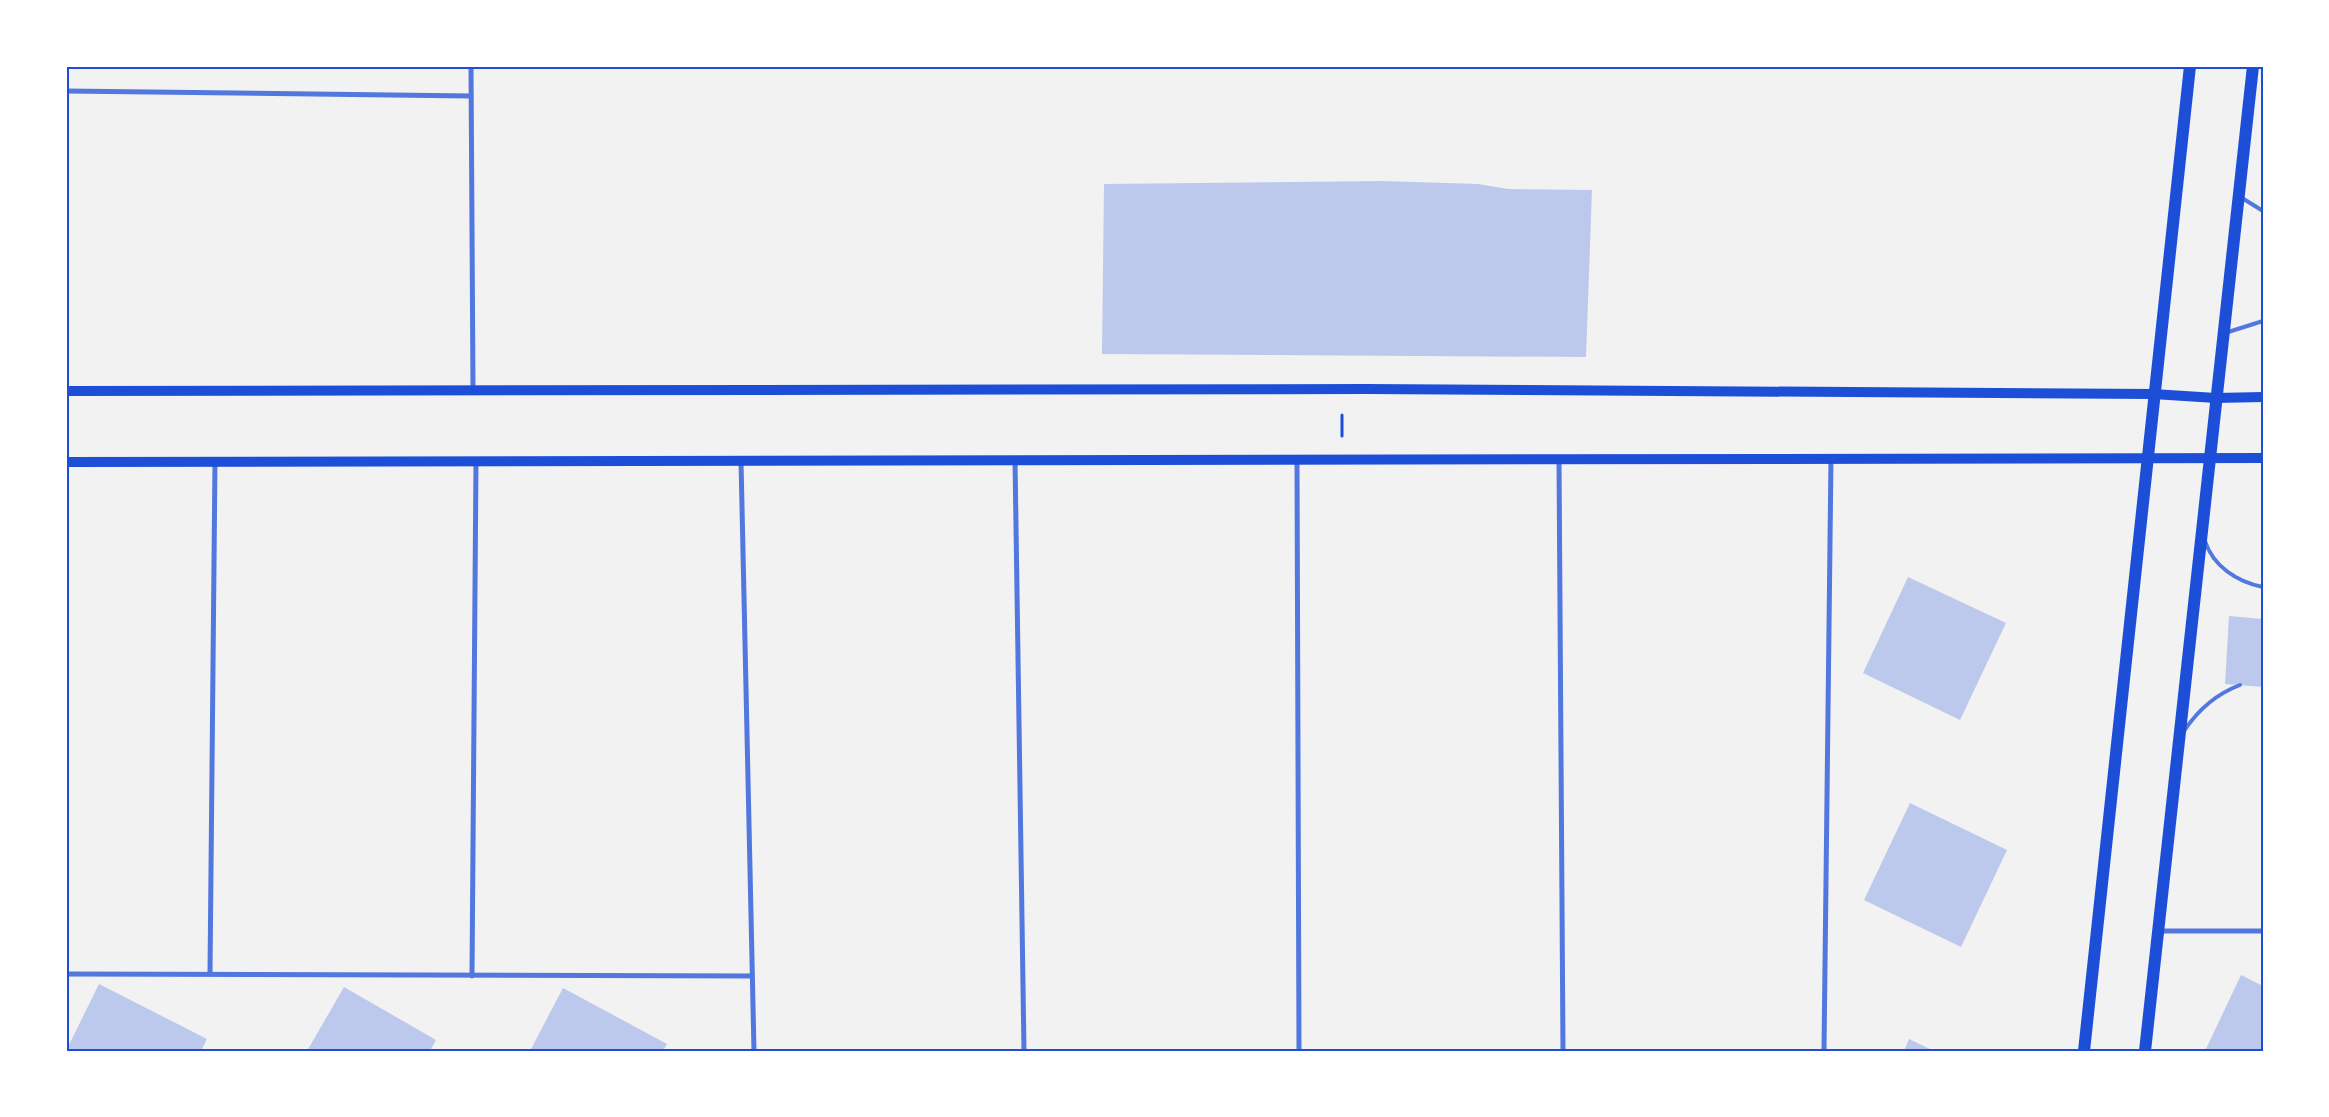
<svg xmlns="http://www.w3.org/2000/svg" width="2329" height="1117" viewBox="0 0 2329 1117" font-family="Helvetica,sans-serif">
	<rect width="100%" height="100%" fill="#f2f2f2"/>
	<g fill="#bdc9ec">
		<polygon points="1381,181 1478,184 1508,189 1592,190 1586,357 1102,354 1104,184"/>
		<polygon points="1908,577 2006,623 1960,720 1863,673"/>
		<polygon points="2229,616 2263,619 2263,687 2225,684"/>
		<polygon points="1910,803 2007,850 1961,947 1864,900"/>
		<polygon points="2241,975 2263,986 2263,1051 2205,1051"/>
		<polygon points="99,984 207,1039 201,1051 66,1051"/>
		<polygon points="344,987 436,1040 430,1051 307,1051"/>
		<polygon points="563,988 667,1044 663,1051 530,1051"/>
		<polygon points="1909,1039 1934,1051 1904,1051"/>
	</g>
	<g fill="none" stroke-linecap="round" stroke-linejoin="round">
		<polyline stroke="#1d4ed8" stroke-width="3" points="1342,415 1342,436"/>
		<g stroke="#5277de" stroke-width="4">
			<polyline points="2242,198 2263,211"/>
			<polyline points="2225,333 2263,321"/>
			<path d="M 2205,541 C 2213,566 2237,582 2263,587"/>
			<path d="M 2184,731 C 2198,710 2216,694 2240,685"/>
		</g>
		<g stroke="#5277de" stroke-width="5">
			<polyline points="471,66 473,390"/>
			<polyline points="66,91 471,96"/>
			<polyline points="1559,459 1563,1051"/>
			<polyline points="1015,460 1024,1051"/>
			<polyline points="1297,460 1299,1051"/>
			<polyline points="741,461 754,1051"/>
			<polyline points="2158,931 2263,931"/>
			<polyline points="210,973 215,461"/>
			<polyline points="66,974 752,976"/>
			<polyline points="472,976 476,461"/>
			<polyline points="1824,1051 1831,458"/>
		</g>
		<g stroke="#1d4ed8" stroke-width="10">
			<polyline points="66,391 1366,389 2153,394 2216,398 2263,397"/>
			<polyline points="66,462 2263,458"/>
		</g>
		<g stroke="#1d4ed8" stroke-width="12">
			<polyline points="2084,1051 2190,66"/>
			<polyline points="2145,1051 2253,66"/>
		</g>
	</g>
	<rect width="2329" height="1117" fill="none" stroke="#ffffff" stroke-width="135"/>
	<rect x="68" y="68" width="2194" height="982" fill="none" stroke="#1d4ed8" stroke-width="2"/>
</svg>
